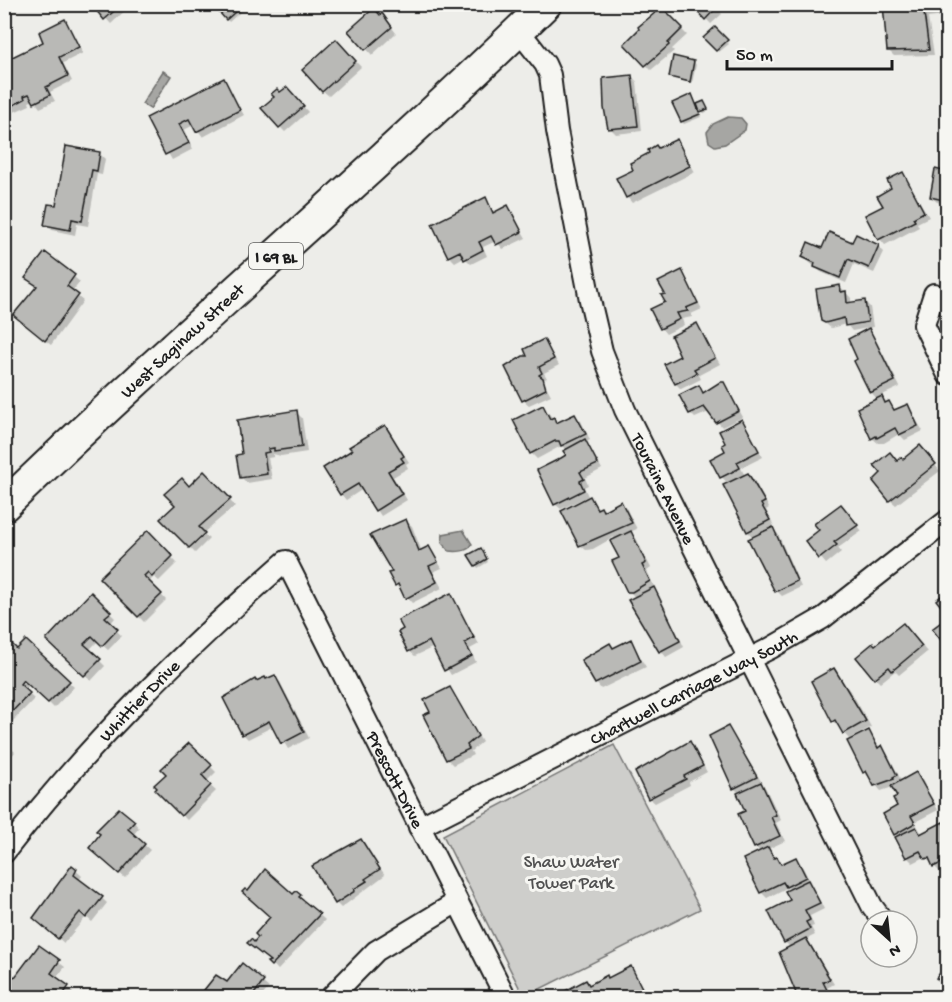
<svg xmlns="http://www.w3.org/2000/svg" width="952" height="1002" viewBox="0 0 952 1002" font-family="'Gochi Hand',sans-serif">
	<rect width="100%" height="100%" fill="#edede9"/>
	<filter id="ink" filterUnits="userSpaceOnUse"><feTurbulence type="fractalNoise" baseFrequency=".0167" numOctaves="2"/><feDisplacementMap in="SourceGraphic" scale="12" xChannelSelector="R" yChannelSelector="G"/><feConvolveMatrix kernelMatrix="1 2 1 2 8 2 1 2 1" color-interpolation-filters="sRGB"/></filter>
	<g filter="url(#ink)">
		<polygon fill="#cececb" stroke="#757574" stroke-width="1.5" points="614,745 700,909 524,997 443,835"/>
		<g fill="#a6a6a3" stroke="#6f6f6d" stroke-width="1.5">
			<polygon points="163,71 171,76 150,109 142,104"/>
			<polygon points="728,117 741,118 746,124 745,130 725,144 715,146 709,142 707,132 713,124"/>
			<path d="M 463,530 L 472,544 C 469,552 456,552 449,551 L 442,543 L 443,534 Z"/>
		</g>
		<g fill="#0003">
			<polygon points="93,4 132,4 111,24"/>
			<polygon points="214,4 246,4 247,6 229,22"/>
			<polygon points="407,4 421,4 414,11"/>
			<polygon points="692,4 712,4 722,14 711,24"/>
			<polygon points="884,4 945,4 946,16 928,18 934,55 894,56 889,51"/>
			<polygon points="662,9 687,35 672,49 674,51 651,70 626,44"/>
			<polygon points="64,21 83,53 63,63 72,81 50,92 55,101 40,108 34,100 29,102 30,105 14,112 9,107"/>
			<polygon points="387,21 396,33 372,55 350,31"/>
			<polygon points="715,29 729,44 719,52 705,38"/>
			<polygon points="342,47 361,67 329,96 323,91"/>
			<polygon points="694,62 696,65 692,83 671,77"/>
			<polygon points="632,76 637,82 642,131 616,134 610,128"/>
			<polygon points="223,80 244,115 203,137 194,125 184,130 193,149 172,160 148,119"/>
			<polygon points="280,94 292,94 308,112 285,132 280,127"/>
			<polygon points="694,98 697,106 704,103 709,111 704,113 697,107 701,117 684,124 682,122"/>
			<polygon points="677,141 695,172 632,203 627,197 635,171 658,150"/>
			<polygon points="99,153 105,159 102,175 97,174 88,226 77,224 75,235 52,230 46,225 57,206"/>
			<polygon points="948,173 948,205 937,202 931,197"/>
			<polygon points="903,174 929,217 917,223 919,227 885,245 880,239 885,207"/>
			<polygon points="485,199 495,213 508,207 526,238 503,249 496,241 483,247 487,256 471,264 464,257 455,262 449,256"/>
			<polygon points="853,244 878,246 884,252 874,273 854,264 846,283 821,272 803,257"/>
			<polygon points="46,254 80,282 72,292 83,301 51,345 20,321 38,287 33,283"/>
			<polygon points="681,272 702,309 691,314 692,317 682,319 684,325 666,334 661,328 667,295"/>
			<polygon points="840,286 851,298 851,304 864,301 870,307 873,327 852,331 846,324 831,328 822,321"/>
			<polygon points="697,325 720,364 699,375 701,379 681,389 676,384 681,357"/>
			<polygon points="869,330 874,336 900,387 880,396 896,411 907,405 923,431 905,440 899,434 884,443 878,443 872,438 878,400 871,392 859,360"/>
			<polygon points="544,341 559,365 544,373 547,378 543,380 551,395 529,405 523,400 530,358"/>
			<polygon points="4,357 9,361 4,366"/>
			<polygon points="724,384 743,417 722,427 709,412 695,418 690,413 698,387 705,393"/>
			<polygon points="543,407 558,424 575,415 581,421 590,440 586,442 602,469 585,478 588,485 584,487 588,496 561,509 555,504 568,450 561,446 537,459 531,453"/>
			<polygon points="296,412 302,418 307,452 281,456 273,454 274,457 268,458 272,479 247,483 241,477 244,455"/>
			<polygon points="741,421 763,457 741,468 745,476 748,474 754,480 769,508 766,510 774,526 772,528 778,534 801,587 782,596 777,591 754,538 748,532 725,485 728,484 722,477 727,452"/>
			<polygon points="385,427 409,462 406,464 408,468 393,477 407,500 381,516 363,489 346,500 341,494"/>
			<polygon points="925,453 940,471 896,505 890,500 898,462"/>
			<polygon points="204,473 235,506 203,533 209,539 195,553 163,519"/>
			<polygon points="590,498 599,509 604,512 621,503 626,508 637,529 630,532 636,538 651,568 647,571 654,586 652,588 659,595 684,647 666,657 647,633 630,601 636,598 629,591 614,537 593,549 586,550 580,545"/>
			<polygon points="846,512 862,531 838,548 841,552 826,564 807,542"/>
			<polygon points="406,521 412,526 422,552 429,548 442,568 433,572 442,588 412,603 396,585 394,572"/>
			<polygon points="148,533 177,563 159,581 154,577 149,582 166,600 144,622 101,578"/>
			<polygon points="483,552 488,562 478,568 476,565"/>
			<polygon points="91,595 115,618 110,624 122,636 108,650 98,641 89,650 105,666 91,681 48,640"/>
			<polygon points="451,595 479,644 470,649 476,662 451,675 434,647 415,656 409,651"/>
			<polygon points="909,630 927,652 899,675 895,671 880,683 875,678"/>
			<polygon points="630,641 646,667 601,689 596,683 614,649"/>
			<polygon points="26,642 74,687 54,708 30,684 25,690 34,699 12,722 4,715 4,663"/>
			<polygon points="834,670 853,695 871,727 849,739 833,721 813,682"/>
			<polygon points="275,677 280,682 309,738 288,749 274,726 248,739 243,734 267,681"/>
			<polygon points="450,689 482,742 471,751 473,755 453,765 447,759 432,713"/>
			<polygon points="728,728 766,789 781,820 776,823 785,841 768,849 782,864 796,859 801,864 824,909 810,916 814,926 811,927 815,935 805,940 834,984 827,988 832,998 800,998 791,948 785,942 791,890 788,887 767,898 761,892 761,852 755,847 740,794 734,788"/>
			<polygon points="869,732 880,748 882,747 887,753 902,782 916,774 922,780 938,810 915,822 922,834 943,824 948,829 948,868 940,872 925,857 913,863 907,857 896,834 899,796 893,787 881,791 864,772"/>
			<polygon points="4,742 15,752 4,765"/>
			<polygon points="690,743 707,772 689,782 690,785 655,803 649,798"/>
			<polygon points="189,745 216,772 206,782 216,791 187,820 157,790"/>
			<polygon points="134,822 139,828 133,835 150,850 125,878 96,853"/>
			<polygon points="361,841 385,875 341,908 336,903"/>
			<polygon points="72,867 82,876 79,880 92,889 107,903 92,922 86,917 64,943 40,923"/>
			<polygon points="296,893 325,920 278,970 254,944"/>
			<polygon points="39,947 65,967 56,978 15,979"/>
			<polygon points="242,965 269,988 260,998 210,998 227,984"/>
			<polygon points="631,968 649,998 567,998 586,982 590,986"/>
			<polygon points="69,988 73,993 70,998 62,998"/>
		</g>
		<g fill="#b9b9b6" stroke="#1c1c1c" stroke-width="1.5">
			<polygon points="91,4 122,4 104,20"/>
			<polygon points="212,4 244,4 226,20"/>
			<polygon points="690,4 715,4 717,7 705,20"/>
			<polygon points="883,4 941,4 942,11 924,13 929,50 887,51"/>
			<polygon points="662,7 683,28 668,43 669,45 645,66 624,44 639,29 638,27"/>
			<polygon points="374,8 380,15 382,13 392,27 365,50 348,31"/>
			<polygon points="65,19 79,47 59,57 68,76 46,87 50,95 34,103 29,94 24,96 25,99 8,108 4,101 4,61 43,42 39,32"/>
			<polygon points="715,27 728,40 716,51 703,38"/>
			<polygon points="336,39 356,61 322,92 302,70"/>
			<polygon points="673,56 694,61 690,82 669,77"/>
			<polygon points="632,75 638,126 608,129 604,108 603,78"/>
			<polygon points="224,78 240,110 196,132 189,119 179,124 189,143 165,155 146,118"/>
			<polygon points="287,87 304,106 279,128 261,108 274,97 271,94 277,89 280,92"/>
			<polygon points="692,94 700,114 681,122 672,103"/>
			<polygon points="704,101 708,109 700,112 697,104"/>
			<polygon points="677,139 690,166 626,198 616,178 633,170 630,163 649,153 648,150 656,145 658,148"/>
			<polygon points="66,146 100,152 97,171 92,170 82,221 72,219 70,230 44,225 48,204 56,205"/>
			<polygon points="935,169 948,172 948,201 930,197"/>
			<polygon points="903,172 924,212 913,218 915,221 878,240 865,215 883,206 877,196 891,188 887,180"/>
			<polygon points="486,197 493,213 508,205 522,232 496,245 491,236 479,242 483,250 464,260 460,251 448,257 432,224"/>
			<polygon points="829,232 852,242 856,234 879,245 869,268 848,259 840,278 814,267 815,263 802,257 808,242 822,248"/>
			<polygon points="45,252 75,275 67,286 79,295 45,341 13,315 37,286 25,278"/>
			<polygon points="682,270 698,303 686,308 688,311 677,313 680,319 660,329 650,309 665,302 661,295 665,294 658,282"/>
			<polygon points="840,285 841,292 846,291 847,303 865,300 868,322 845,326 844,318 825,323 821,321 816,289"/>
			<polygon points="697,323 715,358 694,369 697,373 675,384 664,364 680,356 671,336"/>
			<polygon points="869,328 895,381 870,393 854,361 857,359 848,339"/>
			<polygon points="544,339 554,359 539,367 542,373 539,375 543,378 546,389 522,401 505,367 523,356 527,356 524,349"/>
			<polygon points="720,382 724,382 739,411 716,423 704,407 689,414 679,395 699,385 703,393"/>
			<polygon points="882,396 885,403 889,401 894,410 908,404 918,426 899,435 895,428 877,438 876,436 871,439 857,408"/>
			<polygon points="543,405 550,419 554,417 556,423 575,414 586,434 561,446 559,441 555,441 530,454 513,420"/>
			<polygon points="297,410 302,447 274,451 274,448 268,449 269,452 264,453 267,474 240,478 236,455 242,454 237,420"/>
			<polygon points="742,419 759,451 737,462 740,468 720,478 710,459 725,451 722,445 725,443 719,431"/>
			<polygon points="385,425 404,456 401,458 404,462 388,471 402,494 375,511 358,484 340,495 323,468 352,450 349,447"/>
			<polygon points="585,439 598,464 580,472 584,479 580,481 584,490 554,505 537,470 561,458 566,455 563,451"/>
			<polygon points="920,445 936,464 889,501 873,481 881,473 874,465 890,452 897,461 901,457 903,459"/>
			<polygon points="204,471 231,499 199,527 205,533 189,548 160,519 175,505 164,494 182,478 189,486"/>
			<polygon points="748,473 765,502 761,504 770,520 747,532 723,485"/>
			<polygon points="590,496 597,509 601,507 603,511 621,501 632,523 579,546 561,511"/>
			<polygon points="841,504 858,525 834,542 837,545 819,559 805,541 819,530 814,524"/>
			<polygon points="406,519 419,551 429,546 438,562 429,566 437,582 405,599 398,584 395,586 388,573 392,572 370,535"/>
			<polygon points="773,527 797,581 775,592 748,539"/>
			<polygon points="148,530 173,556 152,577 148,572 144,576 162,594 138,617 99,578"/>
			<polygon points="631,531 646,563 642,565 650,581 632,592 627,592 612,561 619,558 610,541"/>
			<polygon points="481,548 487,559 475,566 468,555"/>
			<polygon points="654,587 680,641 659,652 628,600"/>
			<polygon points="948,591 948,615 936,600"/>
			<polygon points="91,592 111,612 105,617 118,629 102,646 92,636 84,644 101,659 84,676 46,640"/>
			<polygon points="451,593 474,638 465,643 472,656 444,671 429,641 408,652 398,632 403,629 398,620"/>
			<polygon points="948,617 948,649 932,629"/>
			<polygon points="903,623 922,646 892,671 889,667 874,679 856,657 873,643 875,645"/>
			<polygon points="631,639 641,661 595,684 581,660 610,643 613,648"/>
			<polygon points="26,640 70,681 48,703 23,680 20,684 30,693 6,718 4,646 9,641 17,649"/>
			<polygon points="834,668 866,721 843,734 835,720 832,722 811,681"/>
			<polygon points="275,675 304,732 281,744 269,721 242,735 223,698 255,679 256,681 265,677 266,679"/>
			<polygon points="450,687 478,736 467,745 469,749 446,760 423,715 430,712 424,700"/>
			<polygon points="728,726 757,777 733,789 709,736"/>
			<polygon points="869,730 878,748 882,745 897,775 893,777 894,779 874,786 866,771 863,773 847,741"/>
			<polygon points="4,740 11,746 4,753"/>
			<polygon points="690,741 703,766 684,776 686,779 648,799 635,772"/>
			<polygon points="189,743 212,765 202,775 211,785 181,816 155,790 157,788 154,785 166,774 161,769"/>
			<polygon points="916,772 934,804 911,816 915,823 894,835 883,814 897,806 893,798 897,796 891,786"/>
			<polygon points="761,782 776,815 771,817 780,836 754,848 738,814 745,811 737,793"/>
			<polygon points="119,808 135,821 128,829 145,844 119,874 89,848 100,834 96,831"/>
			<polygon points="943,822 948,832 948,860 933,867 929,858 925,859 920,851 906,858 895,837 916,827 920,834"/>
			<polygon points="361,839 380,869 365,879 367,881 354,889 355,891 335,904 312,866"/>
			<polygon points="768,847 774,858 777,857 781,864 796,857 806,877 786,887 783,882 760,893 743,859"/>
			<polygon points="72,865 77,869 74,875 103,897 86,918 80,912 58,939 33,918"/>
			<polygon points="265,869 293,894 296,891 301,895 299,897 320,914 271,966 267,962 270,961 247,943 251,939 254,942 258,937 255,934 270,917 242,892 245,889 248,891"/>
			<polygon points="808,880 820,903 805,910 810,920 806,922 810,929 784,943 768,911 790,900 785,891"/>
			<polygon points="806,938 830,979 823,982 829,994 823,998 798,998 779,952"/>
			<polygon points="39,945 60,960 51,973 69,986 61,998 4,998 4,969 15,977"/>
			<polygon points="242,963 264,981 251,998 208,998 210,995 204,990 216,975 227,982"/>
			<polygon points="948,963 948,987 936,978"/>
			<polygon points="631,966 647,998 566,998 563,992 586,980 589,985 607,975 608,978"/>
			<polygon points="851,992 872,998 849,998"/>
		</g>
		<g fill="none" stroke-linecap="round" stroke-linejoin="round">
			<g stroke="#1c1c1c" stroke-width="24">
				<g id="minor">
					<path id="s1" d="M 519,31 L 545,64 L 550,75 L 557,131 L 590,300 L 602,351 L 625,410 L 872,906 L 883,921"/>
					<polyline points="934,294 924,325 948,375"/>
					<path id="s2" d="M 419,827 L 771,648 L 823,618 L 948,520"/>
					<path id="s3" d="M 4,853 C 87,745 184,651 286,561 L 506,998"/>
					<polyline points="330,998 376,951 457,902"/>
				</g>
			</g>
			<g stroke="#1c1c1c" stroke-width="34">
				<g id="primary">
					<path id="s4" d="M 4,506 C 181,334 370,176 546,4"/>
				</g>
			</g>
			<use href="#minor" stroke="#f6f6f2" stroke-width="20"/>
			<use href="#primary" stroke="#f6f6f2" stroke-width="30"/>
		</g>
	</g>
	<g text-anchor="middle" stroke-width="6" stroke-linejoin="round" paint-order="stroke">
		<rect fill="#f6f6f2" stroke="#5d5d5c" stroke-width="1.5" x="249" y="243" width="54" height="26" rx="4.5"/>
		<g font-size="16" font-weight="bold" fill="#1c1c1c">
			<text x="276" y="262">I 69 BL</text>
		</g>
		<g font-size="18" fill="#1c1c1c" stroke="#f6f6f2">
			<text dy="6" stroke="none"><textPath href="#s4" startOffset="243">West Saginaw Street</textPath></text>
			<text dy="6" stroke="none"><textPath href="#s1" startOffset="486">Touraine Avenue</textPath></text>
			<text dy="6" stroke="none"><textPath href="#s2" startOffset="308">Chartwell Carriage Way South</textPath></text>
			<text dy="6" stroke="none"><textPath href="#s3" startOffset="204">Whittier Drive</textPath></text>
			<text dy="6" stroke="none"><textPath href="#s3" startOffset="651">Prescott Drive</textPath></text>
		</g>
		<g font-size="18" fill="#515151" stroke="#f6f6f2">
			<text x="571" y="867">Shaw Water<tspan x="571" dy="21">Tower Park</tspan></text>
		</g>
	</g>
	<rect width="952" height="1002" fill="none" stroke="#f6f6f2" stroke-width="24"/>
	<rect x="12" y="12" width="928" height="978" fill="none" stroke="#1c1c1c" stroke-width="2" filter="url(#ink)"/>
	<g transform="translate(889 939) rotate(153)"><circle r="28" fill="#f6f6f2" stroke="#9f9f9c" stroke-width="1.5"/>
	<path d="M0-4.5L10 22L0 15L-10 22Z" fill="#1c1c1c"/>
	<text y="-9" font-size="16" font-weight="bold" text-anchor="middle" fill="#1c1c1c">N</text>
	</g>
	<path d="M727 60v9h165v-9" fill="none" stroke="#1c1c1c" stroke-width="3"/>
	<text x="736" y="60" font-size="18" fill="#1c1c1c" stroke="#f6f6f2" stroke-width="4.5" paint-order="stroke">50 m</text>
</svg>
